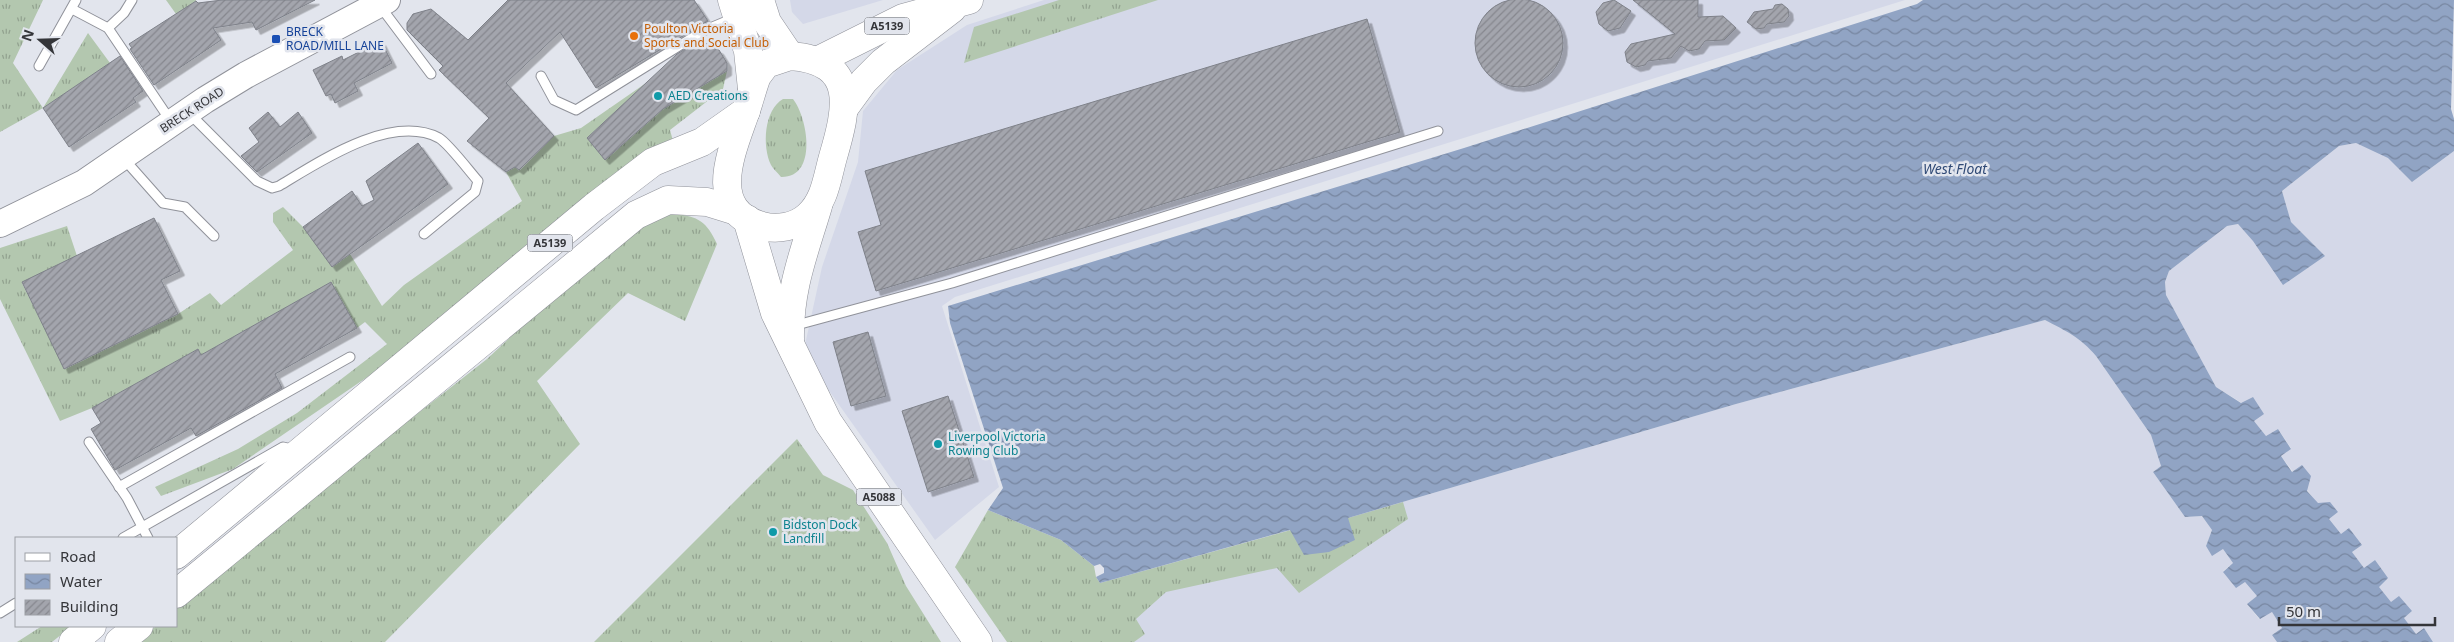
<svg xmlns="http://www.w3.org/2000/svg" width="2454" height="642" viewBox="0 0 2454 642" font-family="'Noto Sans',sans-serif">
	<defs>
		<pattern id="grass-tufts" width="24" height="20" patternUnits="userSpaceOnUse" patternTransform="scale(1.25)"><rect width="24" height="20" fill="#b3c7af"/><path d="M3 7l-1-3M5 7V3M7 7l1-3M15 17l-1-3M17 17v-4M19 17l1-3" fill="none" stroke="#92a28f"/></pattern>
		<pattern id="water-waves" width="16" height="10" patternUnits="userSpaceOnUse" patternTransform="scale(1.25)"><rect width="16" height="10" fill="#91a4c4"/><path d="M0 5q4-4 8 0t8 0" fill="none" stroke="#7786a0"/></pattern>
		<pattern id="building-hatch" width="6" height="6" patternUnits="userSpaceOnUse" patternTransform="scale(1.25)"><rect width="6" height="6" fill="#a3a5ad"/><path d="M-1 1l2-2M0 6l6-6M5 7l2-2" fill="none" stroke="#86878e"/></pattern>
		<filter id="shadow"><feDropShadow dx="4.5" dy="4.5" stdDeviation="0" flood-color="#0004"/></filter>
	</defs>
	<rect width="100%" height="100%" fill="#e2e5ed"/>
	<g fill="#d4d8e8">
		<polygon points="790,0 883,0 803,24 792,12"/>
		<polygon points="1044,0 1905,0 955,297 942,306 999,487 935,540 803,354 822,267 858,162 863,111 897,70 967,25"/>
		<polygon points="2356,143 2388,157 2412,182 2454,151 2454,642 2433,642 2424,628 2416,634 2404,618 2412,611 2391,603 2378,586 2375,560 2364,568 2352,552 2362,545 2341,535 2328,519 2338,512 2318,504 2281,456 2291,448 2278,429 2266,436 2254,421 2253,397 2242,403 2216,387 2166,295 2165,282 2169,271 2226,226 2238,224 2253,240 2324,255 2291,222 2282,191 2339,146"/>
		<polygon points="2045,320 2064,328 2087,346 2096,356 2151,435 2161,466 2153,472 2185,517 2202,516 2212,530 2206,546 2212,555 2223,549 2233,563 2223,571 2245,582 2257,596 2247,604 2259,619 2272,612 2282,628 2272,635 2277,642 1018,642 1348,518 1736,404"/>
	</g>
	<g fill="url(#grass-tufts)">
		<polygon points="0,0 43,0 13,63 43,108 88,33 110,63 43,108 0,132"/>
		<polygon points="166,0 196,0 196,1 176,14"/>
		<polygon points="1059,0 1158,0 964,63 974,27"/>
		<polygon points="727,71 723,89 670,130 673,141 398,356 233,469 161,496 155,487 238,449 297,413 387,344 365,322 357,328 331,282 201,355 198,349 92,408 60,421 0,299 0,248 67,226 77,256 22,283 65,369 178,314 210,293 221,305 293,250 273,222 273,213 283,207 303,227 332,267 350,254 382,306 404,285 522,201 506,172 515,167 520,170 554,136 581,128 646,83 587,138 605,160 663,109"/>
		<path d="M 783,99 L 793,99 C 808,118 818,178 781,177 C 778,173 773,169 771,165 C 762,146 764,110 783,99 Z"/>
		<path d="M 675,214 C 698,216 707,222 717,244 L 685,321 L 628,293 L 537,381 L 580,444 L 385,642 L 137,642 L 156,626 L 176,626 L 176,609 L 334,479 L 487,359 L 594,259 L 656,216 Z"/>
		<polygon points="797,439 823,475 853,490 887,543 906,586 941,642 594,642"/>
		<polygon points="1403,502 1408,519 1299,593 1277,568 1166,592 1136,619 1145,634 1134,642 1007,642 955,567 988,510 1061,540 1094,566 1096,577 1100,583 1291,530 1348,518"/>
		<polygon points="42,626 72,626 52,642 17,642"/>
	</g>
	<path fill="url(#water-waves)" d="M 1923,0 L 2454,0 L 2451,109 L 2454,119 L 2454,151 L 2412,182 L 2388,158 L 2356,143 L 2339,146 L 2282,191 L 2291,222 L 2325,256 L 2283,285 L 2253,241 L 2238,224 L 2227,226 L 2169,271 L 2165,282 L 2166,295 L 2216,387 L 2241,403 L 2253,397 L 2264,414 L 2254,421 L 2266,436 L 2278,429 L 2291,449 L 2281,456 L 2292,472 L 2302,465 L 2311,476 L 2307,491 L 2318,503 L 2330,502 L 2338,512 L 2329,519 L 2341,534 L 2349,528 L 2362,545 L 2352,552 L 2364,568 L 2375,560 L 2388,578 L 2379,587 L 2391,602 L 2399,596 L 2412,611 L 2404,618 L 2416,634 L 2424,628 L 2433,642 L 2277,642 L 2272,635 L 2282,628 L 2272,612 L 2260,619 L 2247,604 L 2257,596 L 2245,582 L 2236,588 L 2223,572 L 2233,563 L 2223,549 L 2212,556 L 2206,546 L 2212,530 L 2202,516 L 2185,517 L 2153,472 L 2161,466 L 2151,435 L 2096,356 C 2080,337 2066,331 2045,320 L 1736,404 L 1348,518 L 1355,540 L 1329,552 L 1304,555 L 1290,530 L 1100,583 L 1096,577 L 1104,573 L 1104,568 L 1100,564 L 1094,566 L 1061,540 L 988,510 L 1003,488 L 950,323 L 948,306 L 1464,148 L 1917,4 Z"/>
	<g fill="url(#building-hatch)" stroke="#7e8189" filter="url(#shadow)">
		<circle cx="1519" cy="43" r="44"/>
		<polygon points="222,0 315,0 256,30 252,22 213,28 221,40 154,85 130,49 132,48 129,44 196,1 198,3"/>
		<polygon points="508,0 694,0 708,21 596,88 560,32 506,83 554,136 519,170 515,167 506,172 467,141 489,118 439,70 443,66 407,30 407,23 413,14 431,9 468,40"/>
		<polygon points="1614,0 1631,11 1620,28 1608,31 1599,24 1596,12 1603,3"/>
		<polygon points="1633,0 1698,0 1698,17 1723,16 1736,28 1724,40 1705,41 1699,49 1689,51 1681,46 1671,58 1648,61 1645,65 1636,67 1627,62 1625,52 1631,44 1675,34"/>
		<polygon points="1782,4 1788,9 1789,16 1784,22 1767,24 1764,28 1756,29 1747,22 1754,12 1773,9 1775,5"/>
		<polygon points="1367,19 1400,132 876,291 858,232 881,225 865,171"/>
		<polygon points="700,40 719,50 727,63 727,71 663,109 605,160 587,138 677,54"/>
		<polygon points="381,41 392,63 354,83 358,91 335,103 331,94 326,96 313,70 342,56 343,60"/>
		<polygon points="120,56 143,91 133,98 136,102 69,147 43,108"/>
		<polygon points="268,112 280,127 298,112 312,133 257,172 241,156 259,142 249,128"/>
		<polygon points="418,143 448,184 332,267 303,227 352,191 362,206 374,200 366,181"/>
		<polygon points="154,218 180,271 161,280 178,314 64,369 22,282"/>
		<polygon points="331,282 357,328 275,374 282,388 196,436 191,428 115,470 91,429 101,423 92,408 198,349 201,355"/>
		<polygon points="868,332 886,396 851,406 833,342"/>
		<polygon points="948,396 974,477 928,492 902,411"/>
	</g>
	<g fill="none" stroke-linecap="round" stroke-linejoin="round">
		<g stroke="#90929a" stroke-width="11">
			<g id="lane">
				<polyline points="380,6 431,74"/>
				<polyline points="72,9 108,28 170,120"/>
				<polyline points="108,28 124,13 132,0"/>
				<polyline points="39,66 76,0"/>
				<polyline points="541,76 554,100 576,110 703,31 734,18"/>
				<path d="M 189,113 L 257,181 L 272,188 L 279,186 C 319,162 391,113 439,138 C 448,143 470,172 478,181 L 475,192 L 424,234"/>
				<polyline points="124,159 163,203 185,207 214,236"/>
				<polyline points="793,326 952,283 1438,131"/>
				<polyline points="89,442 127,498 148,538"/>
				<polyline points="119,487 350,357"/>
				<polyline points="123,538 283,447 296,450"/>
				<polyline points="0,613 16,603"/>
			</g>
		</g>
		<g stroke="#90929a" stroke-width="28">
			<polyline id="secondary" points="0,224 84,183 205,100 246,75 387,0"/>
		</g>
		<g stroke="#90929a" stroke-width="29">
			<g id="primary">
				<polyline points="732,0 748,51 752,89"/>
				<polyline points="760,0 767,22 790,56"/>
				<polyline points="747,219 775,313 828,422 978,642"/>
				<path d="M 790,339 C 789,289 804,253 818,206"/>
			</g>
		</g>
		<g stroke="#90929a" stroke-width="29">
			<g id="highway">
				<path d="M 790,56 C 859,61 847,109 833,157 C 827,178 825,201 808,216 C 796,227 777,230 762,226 C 706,210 731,153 744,116 C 749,103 752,89 757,76 L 766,64 Z"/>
				<polyline points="817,61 903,18 969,0"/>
				<polyline points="845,107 864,81 883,62 952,9"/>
				<polyline points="176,555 594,207 653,162 702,142 746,111"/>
				<polyline points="176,594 636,215 668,200 707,202 736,211"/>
				<polyline points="73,642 92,626"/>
				<polyline points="119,642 139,626"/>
			</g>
		</g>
		<use href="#lane" stroke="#fff" stroke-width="9"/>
		<use href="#secondary" stroke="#fff" stroke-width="26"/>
		<use href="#primary" stroke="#fff" stroke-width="28"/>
		<use href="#highway" stroke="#fff" stroke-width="28"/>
	</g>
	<circle fill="#e8710a" stroke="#e2e5ed" stroke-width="2" cx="634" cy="36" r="5"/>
	<rect fill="#1a4fb4" stroke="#e2e5ed" stroke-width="2" x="271" y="34" width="10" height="10" rx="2.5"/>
	<g fill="#0f9aa8" stroke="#e2e5ed" stroke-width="2">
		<circle cx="658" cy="96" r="5"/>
		<circle cx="938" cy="444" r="5"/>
		<circle cx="773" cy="532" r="5"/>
	</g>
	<g text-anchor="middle" stroke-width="5" stroke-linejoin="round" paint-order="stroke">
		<g fill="#e2e5ed" stroke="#686a6f" stroke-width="1">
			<rect x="864.5" y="17.5" width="45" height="17" rx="4"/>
			<rect x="527.5" y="234.5" width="45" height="17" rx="4"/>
			<rect x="856.5" y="488.5" width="45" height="17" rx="4"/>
		</g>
		<g font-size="11" font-weight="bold" fill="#343539">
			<text x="887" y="30">A5139</text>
			<text x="550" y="247">A5139</text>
			<text x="879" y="501">A5088</text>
		</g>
		<g font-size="12" fill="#c56008" stroke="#e2e5ed" text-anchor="start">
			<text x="644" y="33">Poulton Victoria<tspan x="644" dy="14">Sports and Social Club</tspan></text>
		</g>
		<g font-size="12" fill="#164399" stroke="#e2e5ed" text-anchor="start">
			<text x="286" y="36">BRECK<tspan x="286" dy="14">ROAD/MILL LANE</tspan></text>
		</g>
		<g font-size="12" fill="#0d838f" stroke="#e2e5ed" text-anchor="start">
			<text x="668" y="100">AED Creations</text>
			<text x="948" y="441">Liverpool Victoria<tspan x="948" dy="14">Rowing Club</tspan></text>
			<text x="783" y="529">Bidston Dock<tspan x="783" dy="14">Landfill</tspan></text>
		</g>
		<g font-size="12" fill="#343539" stroke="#e2e5ed">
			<text transform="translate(192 110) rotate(-33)" y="4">BRECK ROAD</text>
		</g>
		<g font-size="14" font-style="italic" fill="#2f4975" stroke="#e2e5ed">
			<text x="1955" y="174">West Float</text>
		</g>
	</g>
	<rect x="15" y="537" width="162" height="90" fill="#e2e5ed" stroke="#9c9fa5"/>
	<rect x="25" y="553" width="25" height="8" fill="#ffffff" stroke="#9c9fa5"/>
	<text x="60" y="562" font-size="15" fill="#343539">Road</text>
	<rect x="25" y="574" width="25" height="15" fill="url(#water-waves)" stroke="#9c9fa5"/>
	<text x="60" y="587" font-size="15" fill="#343539">Water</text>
	<rect x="25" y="600" width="25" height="15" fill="url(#building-hatch)" stroke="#9c9fa5"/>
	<text x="60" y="612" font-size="15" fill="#343539">Building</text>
	<g transform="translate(40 40) rotate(290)" stroke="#e2e5ed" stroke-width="4" paint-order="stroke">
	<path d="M0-4L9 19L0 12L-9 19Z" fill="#343539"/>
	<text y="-8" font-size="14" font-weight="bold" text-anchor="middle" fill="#343539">N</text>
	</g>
	<path d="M2279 617v8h156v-8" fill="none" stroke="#343539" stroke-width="2.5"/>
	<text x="2286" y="617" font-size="15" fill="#343539" stroke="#e2e5ed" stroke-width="4" paint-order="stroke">50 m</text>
</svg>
